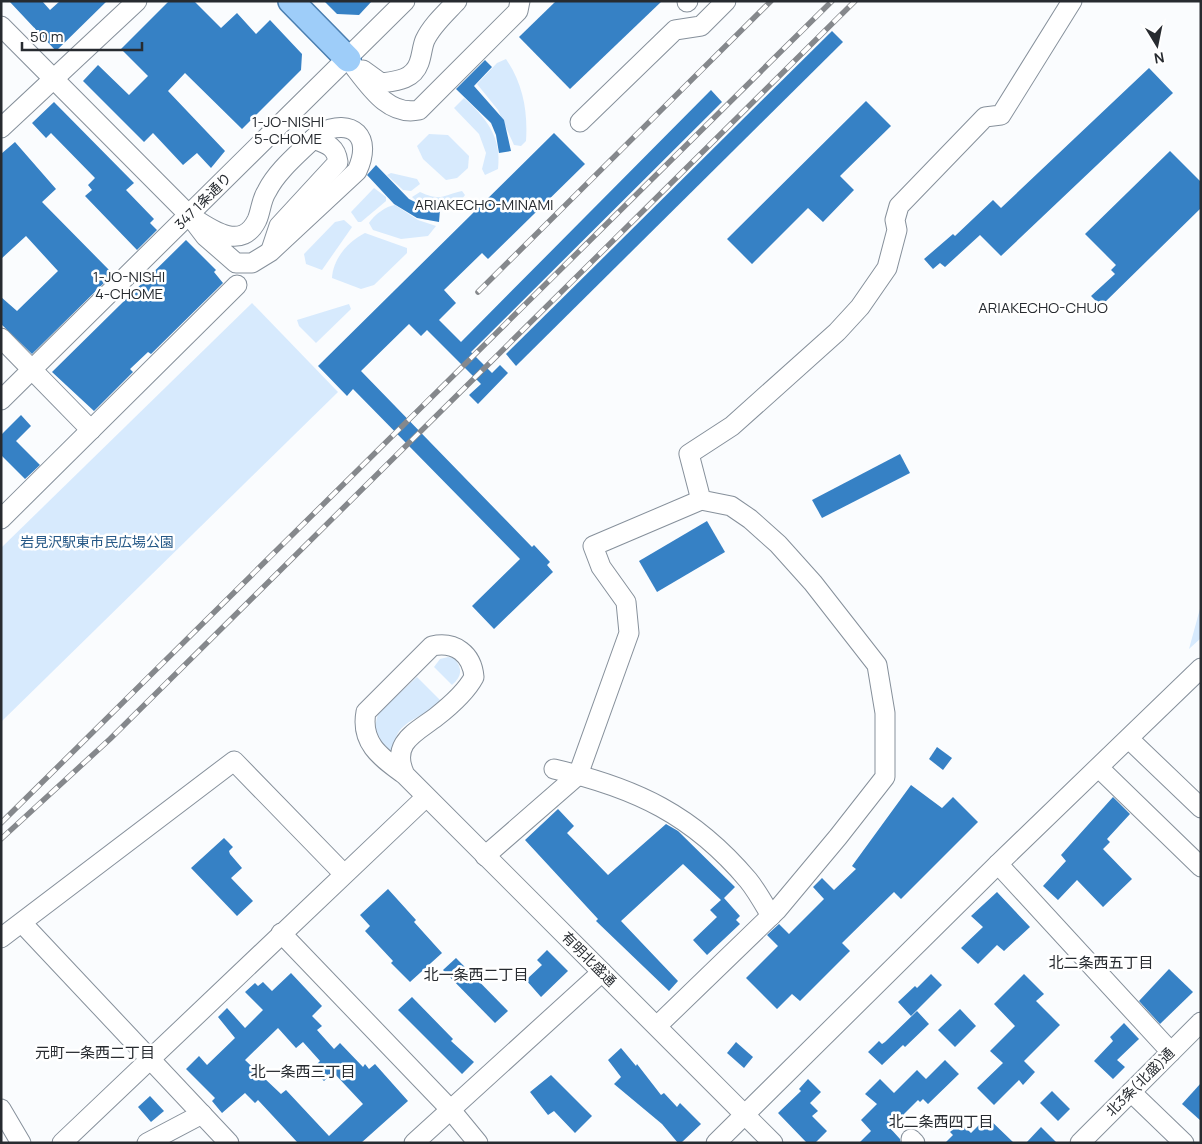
<svg xmlns="http://www.w3.org/2000/svg" width="1202" height="1144" viewBox="0 0 1202 1144" font-family="Manrope,'Noto Sans JP',sans-serif">
	<rect width="100%" height="100%" fill="#fafcfe"/>
	<g fill="#d7eafd">
		<path d="M 506,59 C 523,84 528,111 526,141 L 521,146 L 514,145 L 498,110 L 477,84 L 497,63 Z"/>
		<path d="M 464,98 C 486,118 502,137 498,169 L 485,175 L 482,169 L 486,153 L 479,134 L 454,108 Z"/>
		<polygon points="429,134 448,135 469,156 468,168 457,178 446,180 423,159 417,146"/>
		<polygon points="391,173 417,179 420,184 411,191 403,190 387,175"/>
		<polygon points="374,188 386,197 386,201 361,222 358,222 351,212"/>
		<path d="M 462,191 L 465,195 C 454,213 426,211 412,197 L 420,192 C 442,202 443,195 462,191 Z"/>
		<path d="M 395,205 L 418,220 L 436,226 L 428,236 L 401,239 L 373,230 L 369,223 C 374,215 386,206 395,205 Z"/>
		<polygon points="344,220 352,227 322,270 306,264 304,254 335,222"/>
		<path d="M 365,233 L 407,248 L 407,253 L 374,285 L 361,289 L 332,278 C 333,258 349,241 365,233 Z"/>
		<polygon points="252,303 338,392 1,722 1,548"/>
		<polygon points="349,304 351,309 316,343 299,326 297,320"/>
		<polygon points="1201,605 1201,638 1189,649"/>
		<path d="M 448,657 L 454,658 C 463,669 462,676 452,685 L 434,667 L 440,659 Z"/>
		<path d="M 417,677 L 442,702 L 441,704 C 429,712 406,720 398,733 C 394,739 396,745 391,751 L 388,750 C 377,737 372,729 379,712 Z"/>
	</g>
	<g fill="#3681c5" fill-rule="evenodd">
		<polygon points="9,1 42,1 50,10 60,1 107,1 56,51"/>
		<polygon points="169,1 194,1 221,28 237,13 256,34 270,20 302,54 301,70 242,129 185,73 168,91 225,151 211,168 197,153 183,165 153,133 144,142 83,81 98,65 129,95 148,76 121,49"/>
		<polygon points="324,1 372,1 359,15 337,14"/>
		<polygon points="556,1 662,1 570,89 519,37"/>
		<polygon points="832,31 843,42 516,366 506,354"/>
		<polygon points="485,60 492,67 474,86 504,120 511,151 499,153 496,135 491,123 456,89"/>
		<polygon points="1149,68 1173,93 1001,256 980,235 945,267 940,263 933,269 924,259 953,234 955,236 993,200 1001,208"/>
		<polygon points="711,90 722,102 471,352 492,373 500,365 508,373 478,404 469,395 481,384 427,330 421,336 409,324 361,371 532,547 534,545 550,562 547,565 553,572 494,629 472,606 520,559 353,389 347,396 318,366 554,133 585,164 488,259 482,253 444,290 456,303 439,320 461,342"/>
		<polygon points="866,101 891,126 840,176 854,190 823,222 808,208 752,264 727,239"/>
		<polygon points="54,102 134,183 126,190 154,219 150,223 157,230 137,250 85,196 92,190 88,185 95,178 51,133 46,138 32,123"/>
		<polygon points="15,142 56,189 42,202 113,274 32,354 1,324 1,297 17,311 58,271 26,236 1,259 1,154"/>
		<polygon points="1170,151 1201,182 1201,208 1101,306 1091,296 1115,274 1111,270 1116,265 1085,234"/>
		<polygon points="376,165 409,199 427,208 440,210 439,222 417,218 394,204 367,175"/>
		<polygon points="186,240 216,270 214,272 223,283 151,354 148,352 130,369 133,372 94,411 52,372"/>
		<polygon points="21,415 31,426 16,441 40,465 25,479 1,455 1,435"/>
		<polygon points="900,454 910,473 822,518 812,500"/>
		<polygon points="707,521 725,552 657,592 639,561"/>
		<polygon points="937,747 952,758 943,770 929,759"/>
		<polygon points="911,785 942,808 953,797 978,822 901,899 894,892 842,943 850,951 800,1001 792,994 777,1009 746,978 778,946 767,935 779,924 789,934 824,899 813,887 822,878 834,890 856,869 852,866"/>
		<polygon points="1113,797 1130,814 1107,839 1110,842 1103,849 1132,879 1103,907 1077,880 1058,900 1043,886 1066,861 1061,855"/>
		<polygon points="558,809 574,826 567,833 608,875 666,824 678,831 735,887 724,898 740,916 736,920 740,924 707,955 693,940 717,917 710,910 721,900 683,864 621,921 678,981 669,991 596,921 598,919 525,840"/>
		<polygon points="224,838 233,847 229,851 230,854 242,868 231,878 253,901 237,916 191,868"/>
		<polygon points="388,889 416,920 414,922 442,953 410,982 391,963 393,961 365,931 370,926 360,915"/>
		<polygon points="997,892 1030,927 1004,951 997,945 978,964 961,948 983,927 971,916"/>
		<polygon points="547,950 568,971 541,997 526,980 542,965 537,960"/>
		<polygon points="456,958 508,1011 495,1023 443,970"/>
		<polygon points="1169,969 1193,992 1160,1024 1139,1001"/>
		<path d="M 291,973 L 322,1006 L 312,1016 L 322,1026 L 317,1030 L 334,1049 L 340,1043 L 363,1067 L 365,1064 L 369,1069 L 375,1064 L 408,1101 L 361,1143 L 298,1143 L 258,1100 L 255,1103 L 245,1093 L 222,1113 L 212,1101 L 215,1098 L 186,1069 L 199,1056 L 207,1065 L 235,1038 L 218,1017 L 227,1008 L 245,1028 L 263,1010 L 245,992 L 255,983 L 258,986 L 263,982 L 272,991 ZM 278,1028 L 296,1048 L 303,1042 L 320,1061 L 312,1069 L 324,1081 L 333,1072 L 363,1104 L 329,1136 L 286,1090 L 281,1094 L 245,1060 Z"/>
		<polygon points="931,974 942,985 911,1016 898,1002 915,986 917,988"/>
		<polygon points="1024,974 1044,994 1036,1001 1060,1025 1024,1061 1035,1072 1023,1085 1019,1080 994,1105 977,1088 1003,1063 990,1051 1015,1026 994,1004"/>
		<polygon points="412,997 453,1039 451,1041 474,1062 462,1074 398,1010"/>
		<polygon points="960,1009 976,1026 955,1047 938,1030"/>
		<polygon points="917,1011 929,1024 905,1047 903,1045 882,1065 868,1052 879,1041 882,1044 885,1042"/>
		<polygon points="1124,1023 1139,1039 1117,1060 1125,1067 1113,1079 1094,1061 1113,1041 1110,1037"/>
		<polygon points="736,1042 753,1057 744,1068 727,1053"/>
		<polygon points="621,1048 636,1066 637,1064 661,1095 664,1093 677,1107 680,1103 701,1124 681,1143 678,1143 662,1124 614,1084 621,1077 608,1060"/>
		<polygon points="945,1060 959,1074 928,1104 923,1099 920,1102 918,1100 890,1128 900,1139 901,1143 859,1143 871,1131 861,1120 877,1104 865,1094 880,1079 894,1093 917,1070 926,1079"/>
		<polygon points="551,1075 592,1116 575,1133 554,1111 548,1115 530,1092"/>
		<polygon points="808,1079 821,1092 810,1103 818,1111 812,1116 827,1131 815,1143 807,1143 778,1113 801,1091 799,1089"/>
		<polygon points="1201,1083 1201,1121 1182,1104"/>
		<polygon points="1052,1091 1070,1109 1058,1121 1040,1103"/>
		<polygon points="150,1096 164,1111 151,1122 138,1107"/>
		<polygon points="987,1117 1014,1143 945,1143 953,1135 950,1132 960,1122 971,1133"/>
		<polygon points="1041,1127 1057,1143 1026,1143"/>
	</g>
	<g fill="none" stroke-linecap="round" stroke-linejoin="round">
		<g stroke="#86909b" stroke-width="21">
			<g id="minor">
				<polyline points="687,2 688,1"/>
				<path d="M 1,26 L 189,215 L 205,236 L 236,263 L 252,263 L 270,252 L 357,171 C 373,137 353,117 319,133 C 302,151 278,169 267,191 C 261,200 261,211 257,220 C 241,253 209,228 189,215"/>
				<path d="M 348,59 C 367,82 386,117 419,110 L 518,11 L 520,1"/>
				<path d="M 363,70 L 381,83 C 396,81 413,80 419,63 C 422,55 422,47 425,40 C 432,25 446,13 457,1"/>
				<polyline points="580,122 675,30 701,26 726,1"/>
				<polyline points="1,128 137,1"/>
				<path d="M 271,250 L 279,226 L 338,162 C 336,146 327,144 313,139"/>
				<polyline points="1,338 91,430"/>
				<polyline points="1,400 405,1"/>
				<polyline points="1,519 237,285"/>
				<polyline points="1129,739 1201,808"/>
				<polyline points="1099,768 1201,867"/>
				<path d="M 554,769 C 636,788 693,815 748,880 C 757,891 764,904 771,916"/>
				<path d="M 405,775 C 390,743 415,733 436,717 C 450,706 466,692 474,677 C 472,654 455,641 432,646 L 366,712 C 360,744 382,758 405,775 L 773,1143"/>
				<polyline points="485,856 578,775 629,633 626,602 601,567 593,546 701,500"/>
				<polyline points="998,864 1171,1052"/>
				<polyline points="22,923 229,1143"/>
				<polyline points="281,933 450,1109 478,1143"/>
				<polyline points="1,938 234,761 343,873"/>
				<polyline points="657,1026 777,910 838,837 885,777 885,713 877,665 813,583 778,544 750,519 731,506 701,500 689,454 732,426 837,332 860,307 887,268 897,230 895,220 899,206 985,117 1001,115 1072,1"/>
				<polyline points="1131,1092 1184,1143"/>
				<polyline points="1,1109 21,1143"/>
				<polyline points="911,1139 915,1143"/>
				<polyline points="62,1143 426,797"/>
				<polyline points="147,1143 202,1114"/>
				<polyline points="414,1143 602,972"/>
				<polyline points="716,1143 998,864 1201,668"/>
				<polyline points="1080,1143 1201,1022"/>
			</g>
		</g>
		<g stroke="#4a7eb0" stroke-width="28">
			<polyline id="major" points="291,1 348,59"/>
		</g>
		<use href="#minor" stroke="#fff" stroke-width="19"/>
		<use href="#major" stroke="#9ecdf9" stroke-width="25"/>
		<g stroke="#85888c" stroke-width="5.5">
			<g id="rail">
				<polyline points="478,292 771,1"/>
				<polyline points="1,823 832,1"/>
				<polyline points="1,839 110,739 855,1"/>
			</g>
		</g>
		<use href="#rail" stroke="#fff" stroke-width="4" stroke-dasharray="11" stroke-linecap="butt"/>
	</g>
	<g text-anchor="middle" stroke-width="5" stroke-linejoin="round" paint-order="stroke">
		<g font-size="14" fill="#272b30" stroke="#fff">
			<text transform="translate(203 201) rotate(-45)" y="5">347 1条通り</text>
			<text transform="translate(589 959) rotate(45)" y="5">有明北盛通</text>
			<text transform="translate(1140 1082) rotate(-45)" y="5">北3条(北盛)通</text>
		</g>
		<g font-size="14" fill="#255887" stroke="#fff">
			<text x="97" y="547">岩見沢駅東市民広場公園</text>
		</g>
		<g font-size="15" fill="#272b30" stroke="#fff">
			<text x="288" y="127">1-JO-NISHI<tspan x="288" dy="17">5-CHOME</tspan></text>
			<text x="484" y="210">ARIAKECHO-MINAMI</text>
			<text x="129" y="282">1-JO-NISHI<tspan x="129" dy="17">4-CHOME</tspan></text>
			<text x="1043" y="313">ARIAKECHO-CHUO</text>
			<text x="1101" y="968">北二条西五丁目</text>
			<text x="476" y="980">北一条西二丁目</text>
			<text x="95" y="1058">元町一条西二丁目</text>
			<text x="303" y="1077">北一条西三丁目</text>
			<text x="941" y="1127">北二条西四丁目</text>
		</g>
	</g>
	<rect width="1202" height="1144" fill="none" stroke="#272b30" stroke-width="5"/>
	<g transform="translate(1157 45) rotate(170)" stroke="#ffffff" stroke-width="4" paint-order="stroke">
	<path d="M0-4L9 19L0 12L-9 19Z" fill="#272b30"/>
	<text y="-8" font-size="14" font-weight="bold" text-anchor="middle" fill="#272b30">N</text>
	</g>
	<path d="M22 42v8h120v-8" fill="none" stroke="#272b30" stroke-width="2.5"/>
	<text x="30" y="42" font-size="15" fill="#272b30" stroke="#ffffff" stroke-width="4" paint-order="stroke">50 m</text>
</svg>
